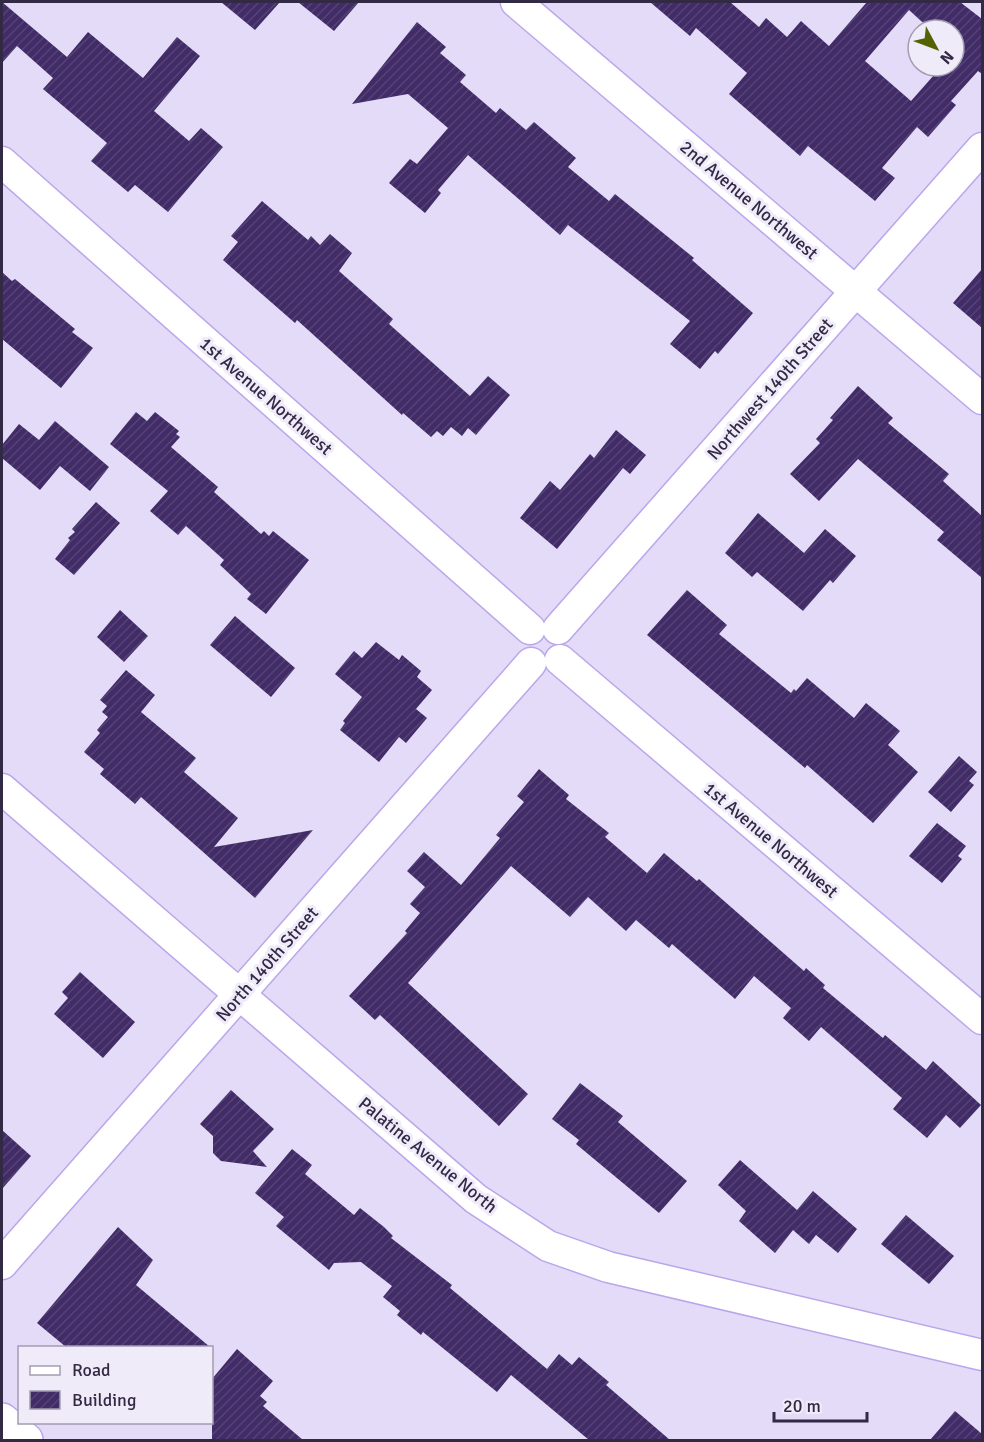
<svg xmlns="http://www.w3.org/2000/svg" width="984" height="1442" viewBox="0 0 984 1442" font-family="Signika,sans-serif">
	<defs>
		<pattern id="building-hatch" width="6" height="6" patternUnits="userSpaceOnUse" patternTransform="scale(1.5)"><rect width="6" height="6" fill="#422c67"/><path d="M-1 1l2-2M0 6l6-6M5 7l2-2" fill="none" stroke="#554275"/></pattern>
	</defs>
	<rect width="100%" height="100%" fill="#e3dbf8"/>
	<g fill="url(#building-hatch)" fill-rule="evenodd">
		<polygon points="2,2 67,57 88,32 143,78 177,37 200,56 154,111 189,141 201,128 223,147 168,212 135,185 128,192 91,161 107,143 43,89 53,78 17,46 2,63"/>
		<polygon points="221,2 280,2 255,30"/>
		<polygon points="298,2 359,2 334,31"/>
		<path d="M 650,2 L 730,2 L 759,27 L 766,18 L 787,37 L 801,21 L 829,46 L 867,2 L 960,2 L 982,19 L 982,74 L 978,71 L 951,101 L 956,105 L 928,137 L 917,127 L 882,168 L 895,178 L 875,201 L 808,146 L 800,156 L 729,94 L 747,73 L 696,28 L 690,36 ZM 909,10 L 931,30 L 954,30 L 955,51 L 954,66 L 942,66 L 911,101 L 865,61 Z"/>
		<polygon points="417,22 446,47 440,53 466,75 460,82 496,113 500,108 526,130 534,122 576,158 568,167 609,201 615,194 694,258 692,260 753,313 718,354 715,351 700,369 670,344 690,321 568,225 560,235 468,155 438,190 441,193 425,213 389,183 410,159 417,164 448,128 408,94 352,104"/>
		<polygon points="262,201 308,240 311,236 320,245 330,234 352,253 339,271 393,319 389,324 470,396 488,376 510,395 476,435 468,428 462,436 451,427 443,436 437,431 431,437 403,413 402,415 297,320 295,323 223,260 238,242 231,236"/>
		<polygon points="982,269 982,328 953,303"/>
		<polygon points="2,272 12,281 15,279 75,329 72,332 93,348 61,388 2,339"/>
		<polygon points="858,386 893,418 888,423 949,474 943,481 982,516 982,578 937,540 944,532 858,459 819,501 790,474 820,443 816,439 833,420 830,418"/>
		<polygon points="136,412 147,421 155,412 179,431 176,434 180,437 171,447 218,487 214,492 261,534 264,531 269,536 273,531 309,560 266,614 247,599 251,594 220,565 224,560 186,526 178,535 150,511 168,491 110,444"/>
		<polygon points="55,421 109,467 90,491 60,466 40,490 2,458 2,445 19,424 39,440"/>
		<polygon points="616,430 646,455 630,474 623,468 557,549 520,518 550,481 560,490 590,454 594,458"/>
		<polygon points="96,502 120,523 74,575 55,559 70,540 68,538 75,532 72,529"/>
		<polygon points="758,513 804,553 825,529 856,556 833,583 830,580 803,611 757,572 752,577 725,553"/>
		<polygon points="687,590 727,625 719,634 791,693 794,689 796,691 807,678 854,718 866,703 900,731 888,745 918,772 873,823 807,765 805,768 647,635"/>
		<polygon points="120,610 148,636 124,662 97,637"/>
		<polygon points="235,616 295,668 271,697 210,645"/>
		<polygon points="376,642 399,660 402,655 421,671 417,677 432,690 416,709 427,718 406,743 399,737 379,762 340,730 345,723 343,721 362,697 335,674 354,651 362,658"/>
		<polygon points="126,670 155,695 141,712 196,758 184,772 238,818 214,847 313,830 255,898 141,797 135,804 100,774 104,769 84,752 100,733 97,730 108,717 102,712 107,706 100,700"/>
		<polygon points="959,756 977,772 969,781 974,785 951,812 928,792"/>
		<polygon points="539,769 569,795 566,799 609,833 605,837 647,873 664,853 697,881 699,879 804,971 806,968 825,985 823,988 883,1038 885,1035 926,1070 933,1061 981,1105 960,1128 946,1115 927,1138 893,1109 902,1098 821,1027 809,1041 783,1018 791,1008 754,976 735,999 672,944 669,948 636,920 626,931 588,897 570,917 511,866 408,983 528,1094 499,1126 380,1015 375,1020 349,996 407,933 405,931 420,913 410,904 425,887 407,871 424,852 461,885 500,838 496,835 524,802 517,796"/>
		<polygon points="937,823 966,846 958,856 962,859 942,883 909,856"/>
		<polygon points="80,972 135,1022 103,1058 54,1014 68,998 62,992"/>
		<polygon points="580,1083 623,1116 618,1122 687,1181 659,1213 576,1144 579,1140 552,1119"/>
		<polygon points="231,1090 274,1129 253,1151 267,1167 221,1161 213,1153 213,1136 200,1124"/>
		<polygon points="2,1130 31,1156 2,1189"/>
		<polygon points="292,1149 312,1165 305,1174 354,1215 360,1208 384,1227 393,1236 391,1238 452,1285 450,1288 547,1369 559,1354 572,1365 579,1357 609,1382 606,1385 670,1440 589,1440 511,1375 497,1392 423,1332 421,1335 397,1315 400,1311 383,1297 392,1286 361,1262 334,1263 329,1270 276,1226 284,1217 255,1193"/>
		<polygon points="740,1160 797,1210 813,1191 857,1229 838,1253 816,1235 809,1244 793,1230 775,1253 739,1221 746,1211 718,1185"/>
		<polygon points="906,1215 954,1256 929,1284 881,1244"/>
		<polygon points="118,1227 153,1260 136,1285 210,1347 66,1347 37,1323"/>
		<polygon points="237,1349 273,1381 260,1396 267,1402 263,1406 303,1440 212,1440 212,1379"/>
		<polygon points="955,1411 982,1434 982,1440 930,1440"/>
	</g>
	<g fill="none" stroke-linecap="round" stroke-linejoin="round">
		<g stroke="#bba6eb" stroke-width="33">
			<g id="minor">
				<polyline points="516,2 982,399"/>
				<polyline points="2,162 530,629"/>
				<polyline points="558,629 982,148"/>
				<polyline points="560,660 982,1019"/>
				<polyline points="2,789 476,1199 548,1246 608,1267 982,1355"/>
				<polyline points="2,1264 531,663"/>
			</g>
		</g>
		<g stroke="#bba6eb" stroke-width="36">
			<polyline id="major" points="2,1420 26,1440"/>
		</g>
		<use href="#minor" stroke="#fff" stroke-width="30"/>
		<use href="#major" stroke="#fff" stroke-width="33"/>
	</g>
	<g text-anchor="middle" stroke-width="6" stroke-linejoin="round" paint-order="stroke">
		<g font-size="18" fill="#322945" stroke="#efebf9">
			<text transform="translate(749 200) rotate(40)" y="6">2nd Avenue Northwest</text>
			<text transform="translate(770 389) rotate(-49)" y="6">Northwest 140th Street</text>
			<text transform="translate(266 396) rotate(41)" y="6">1st Avenue Northwest</text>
			<text transform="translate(771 840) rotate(40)" y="6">1st Avenue Northwest</text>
			<text transform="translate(267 964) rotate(-49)" y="6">North 140th Street</text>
			<text transform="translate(428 1155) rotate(39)" y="6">Palatine Avenue North</text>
		</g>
	</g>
	<rect width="984" height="1442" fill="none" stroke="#322945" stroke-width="6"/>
	<rect x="18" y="1346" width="195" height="78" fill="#efebf9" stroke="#a39db1" stroke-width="1.5"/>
	<rect x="30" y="1366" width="30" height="9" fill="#ffffff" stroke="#a39db1" stroke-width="1.5"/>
	<text x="72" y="1376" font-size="18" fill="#322945">Road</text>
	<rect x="30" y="1391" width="30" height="18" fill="url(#building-hatch)" stroke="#a39db1" stroke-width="1.5"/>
	<text x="72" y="1406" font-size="18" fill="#322945">Building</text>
	<g transform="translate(936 48) rotate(131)"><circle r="28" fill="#efebf9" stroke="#a39db1" stroke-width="1.5"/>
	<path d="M0-4.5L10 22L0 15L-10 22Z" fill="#556204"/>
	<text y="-9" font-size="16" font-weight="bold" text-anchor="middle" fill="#322945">N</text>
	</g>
	<path d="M774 1412v9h93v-9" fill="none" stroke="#322945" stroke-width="3"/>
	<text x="783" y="1412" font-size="18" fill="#322945" stroke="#efebf9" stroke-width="4.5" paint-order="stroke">20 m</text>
</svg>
